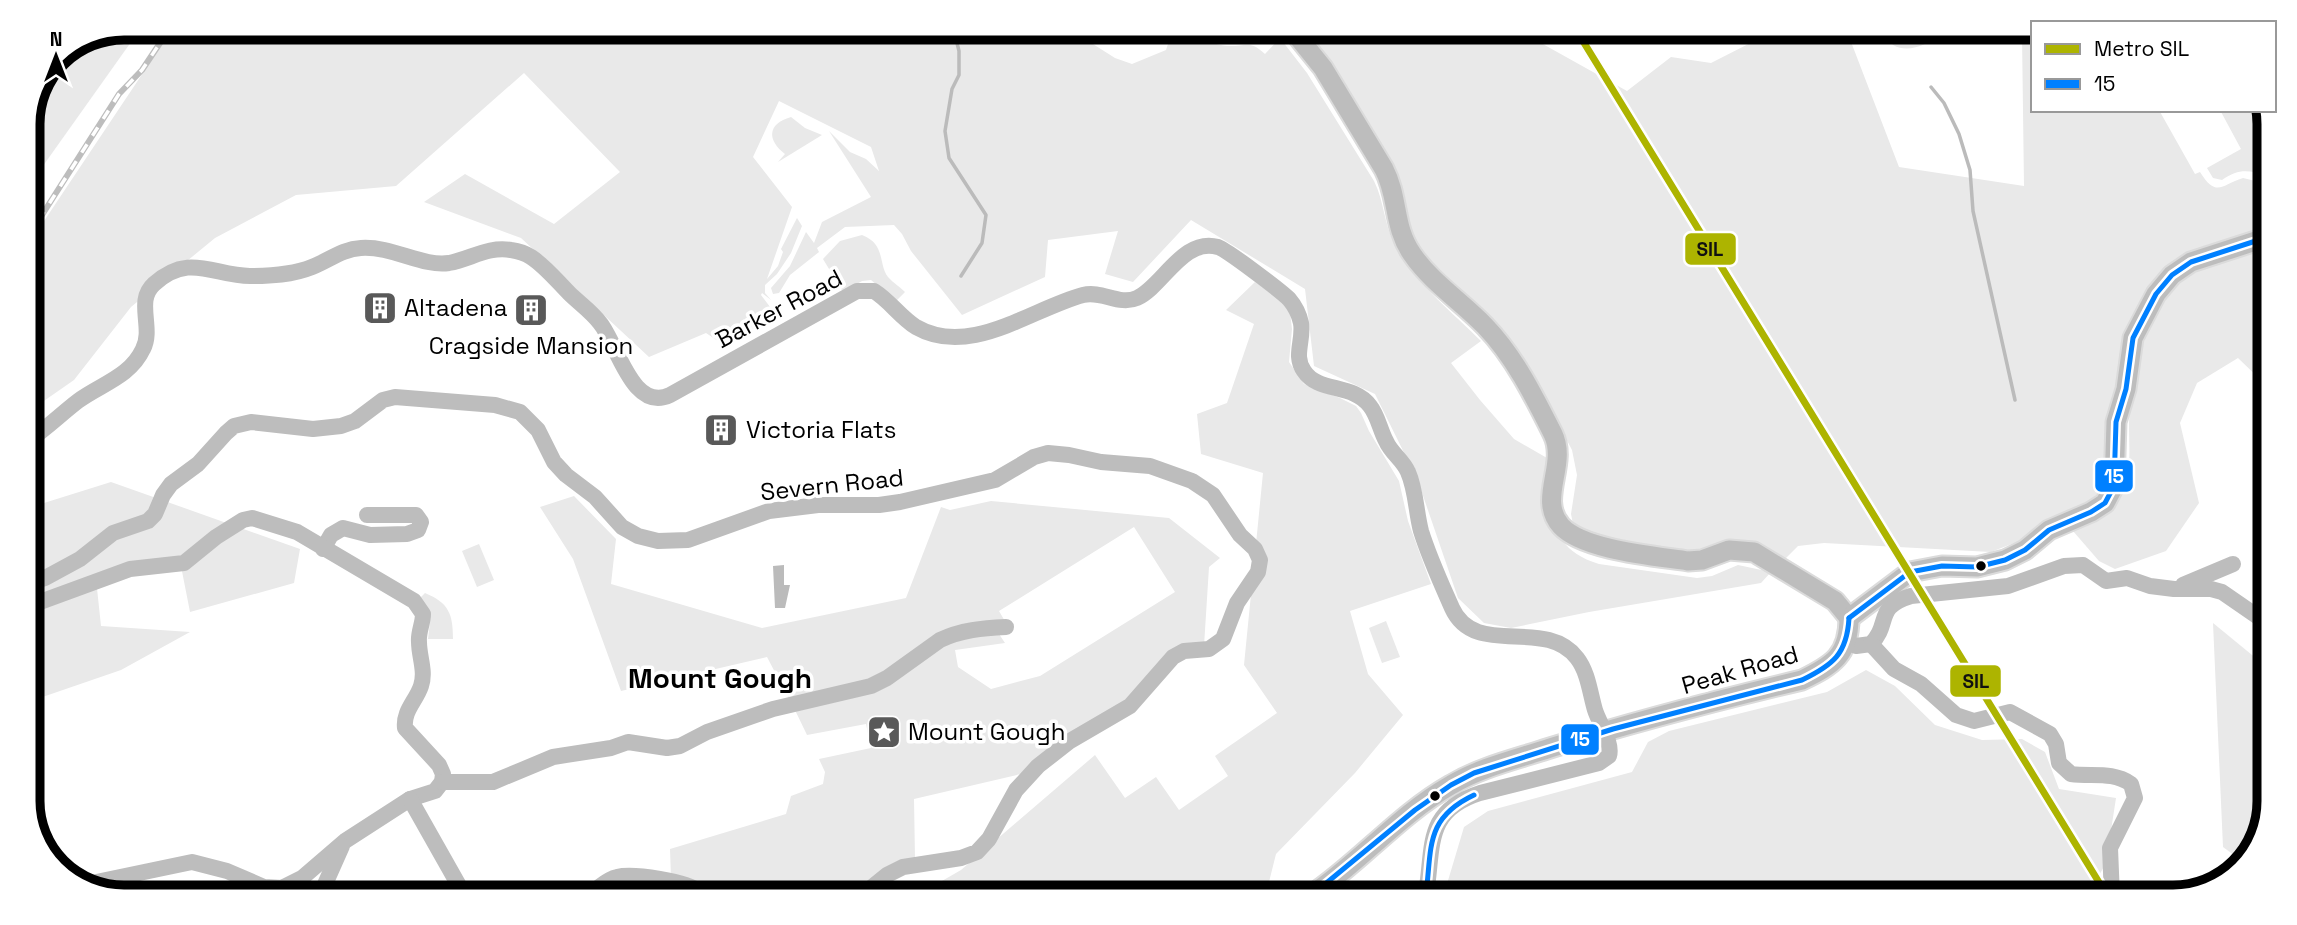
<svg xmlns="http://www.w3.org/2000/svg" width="2297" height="925" viewBox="0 0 2297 925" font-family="'Space Grotesk',sans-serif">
	<rect width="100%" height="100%" fill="#fff"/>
	<g fill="#e9e9e9">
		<polygon points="125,28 141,28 28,187 28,119 57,56"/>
		<path d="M 173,28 L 1085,31 L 1085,39 L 1115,58 L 1132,64 L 1166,50 L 1172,32 L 1193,32 L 1198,39 C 1207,41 1217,45 1227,46 C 1246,47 1249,39 1265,54 L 1280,38 L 1307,73 L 1374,181 C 1384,201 1384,223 1394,243 C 1413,281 1451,311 1481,341 L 1451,363 L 1480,400 L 1514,439 L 1547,458 C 1556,506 1541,546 1599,564 L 1697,578 L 1712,576 L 1738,565 L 1771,572 L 1761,583 L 1589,612 L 1511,628 L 1484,623 L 1458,598 L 1418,481 L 1375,394 L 1314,366 L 1305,289 L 1191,220 L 1133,282 L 1105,274 L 1118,231 L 1048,240 L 1045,277 L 962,315 L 911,251 L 902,234 L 894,225 L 845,227 L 817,248 L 819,252 L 790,275 L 779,293 L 773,294 L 771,288 L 790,266 L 806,232 L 814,243 L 822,222 L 871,197 L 829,131 L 850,152 L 866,159 L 879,171 L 871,147 L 779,101 L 753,157 L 792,207 L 767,279 L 778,266 L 783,252 L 781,249 L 797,218 L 802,226 L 791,253 L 777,274 L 765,285 L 765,293 L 771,300 L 762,293 L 761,295 L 776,315 L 724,345 L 706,333 L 649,357 L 521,238 L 424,202 L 465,174 L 554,224 L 620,172 L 524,73 L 396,186 L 296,195 L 215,238 L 131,307 L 74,380 L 28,412 L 28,245 Z"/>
		<path d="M 1300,32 L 1523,33 L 1627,91 L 1671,57 L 1711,63 L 1768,34 L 1848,34 L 1899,167 L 2024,186 L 2022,35 L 2033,35 L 2033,110 L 2159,110 L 2195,174 L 2200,172 C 2217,199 2222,184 2243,178 L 2268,184 L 2268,228 L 2196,252 L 2146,295 L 2106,484 L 2091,501 L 2065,523 L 1991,552 L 1824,543 L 1798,546 L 1783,561 L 1704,554 L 1596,539 L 1573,524 L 1571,514 L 1577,475 L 1572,450 L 1524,359 L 1507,337 L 1427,260 L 1419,248 Z"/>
		<path d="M 1884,34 L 1940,34 C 1925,48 1895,58 1884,34 Z"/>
		<path d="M 2220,110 L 2266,110 L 2269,118 L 2268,176 C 2249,170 2239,168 2222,180 L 2213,178 L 2207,168 L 2241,149 Z"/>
		<path d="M 791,117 L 805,128 L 822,135 L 778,162 L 785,154 C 767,140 767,124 791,117 Z"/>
		<path d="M 862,235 C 886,244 878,264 888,277 C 893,283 899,286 905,292 L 896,301 L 871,280 L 862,281 L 843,292 L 823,259 L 840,241 Z"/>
		<path d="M 2268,246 L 2266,385 L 2238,358 L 2197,383 L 2180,423 L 2199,503 L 2166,551 L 2115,569 L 2099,561 L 2073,531 C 2091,521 2111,510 2122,491 C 2132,471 2129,448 2129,427 C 2131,376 2147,296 2196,270 C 2217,259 2245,254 2268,246 Z"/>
		<polygon points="1255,282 1289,304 1292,329 1289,362 1304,384 1340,398 1356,406 1361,413 1369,431 1399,481 1408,521 1431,584 1350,611 1368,674 1403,715 1355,773 1276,854 1266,894 921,893 961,870 1095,755 1125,798 1156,777 1179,810 1228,776 1215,756 1277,713 1244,665 1263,473 1201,454 1197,414 1227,403 1254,324 1226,310"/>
		<polygon points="111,482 300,549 294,583 190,612 180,561 96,579 101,626 190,632 121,670 28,702 28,508"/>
		<path d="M 574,496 L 616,539 L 611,584 L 762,628 L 906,598 L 941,507 L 950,510 L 991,501 L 1169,518 L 1220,558 L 1209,567 L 1204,646 L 1181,648 L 1169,654 L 1134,697 L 1116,711 L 1063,741 L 1025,773 L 914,799 L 915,859 L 891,868 L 860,892 L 706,892 L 696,884 L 671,878 L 670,849 L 786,814 L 791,796 L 823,784 L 825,772 L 819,759 L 871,748 L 866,724 L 807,735 L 794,708 C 824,703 860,697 887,683 C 908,672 924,653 945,642 C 961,634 979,633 997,631 L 1005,643 L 955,650 L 958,667 L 991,689 L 1040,676 L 1175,592 L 1134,527 L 999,611 L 1006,623 C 983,625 958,625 937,637 C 914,650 895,673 870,682 C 844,691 816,694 790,701 L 767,657 L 621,691 L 573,559 L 540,507 Z"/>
		<polygon points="479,544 494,580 477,587 462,551"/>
		<path d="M 425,593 C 449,603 453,614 453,639 L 428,639 L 430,622 L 419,599 Z"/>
		<polygon points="1386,621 1400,657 1382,663 1369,628"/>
		<polygon points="2213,623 2263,664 2262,837 2242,861 2223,847"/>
		<polygon points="1866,670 1895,686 1935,725 1982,740 2022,739 2045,752 2059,789 2116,798 2106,863 2087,897 1444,894 1464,827 1488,811 1632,772 1648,742 1669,731 1827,692"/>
	</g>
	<polygon fill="#bbb" points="784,565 784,585 790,585 785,608 775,608 773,566"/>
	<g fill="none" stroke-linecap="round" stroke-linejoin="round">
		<g stroke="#bbb" stroke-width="3.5">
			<polyline points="954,31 959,51 959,75 952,89 945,131 949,158 986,215 982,243 961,276"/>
			<polyline points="1931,87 1944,103 1959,134 1970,170 1973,211 2015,400"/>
			<polyline points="1566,894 1566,895"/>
		</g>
		<g stroke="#dbdbdb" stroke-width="23">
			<g id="major">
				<path d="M 1294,32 L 1323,68 L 1384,169 C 1399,198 1393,227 1412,254 C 1431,282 1462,302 1485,326 C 1514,356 1534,396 1553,434 C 1568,465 1537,499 1561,526 C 1583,550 1655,556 1688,561 L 1702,560 L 1729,550 L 1754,552 L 1835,601 L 1849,618"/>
				<polyline points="1849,618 1910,572 1942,566 1977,567 2005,560 2025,550 2049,530 2091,512 2105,503 2114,486 2116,422 2126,389 2133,338 2156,294 2172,275 2191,262 2268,237"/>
				<path d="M 1313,894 C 1361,861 1400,814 1451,785 C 1481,767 1517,759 1550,748 C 1633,722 1718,700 1802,680 C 1833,665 1849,655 1849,618"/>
			</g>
		</g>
		<g stroke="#bdbdbd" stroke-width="16">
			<path d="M 28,441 C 46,429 61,414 78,401 C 101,384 130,377 143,349 C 154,328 135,301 154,284 C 189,252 214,276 250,276 C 271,276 292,275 312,267 C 330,260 342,249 361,248 C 393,246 422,267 449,263 C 471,259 488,246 511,250 C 518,251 525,253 531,257 C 545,266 557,281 569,293 C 579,303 592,312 600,323 C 617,343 632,413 670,395 L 857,291 L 874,291 C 890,301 900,317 916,327 C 970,358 1031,309 1083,295 C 1102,290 1119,306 1137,298 C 1163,286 1183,237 1218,247 C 1227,250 1281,291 1289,299 C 1295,306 1299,314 1301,323 C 1304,340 1293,356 1304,371 C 1318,393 1353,383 1370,406 C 1378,416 1380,430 1386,441 C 1391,453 1403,460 1408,472 C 1416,490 1416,512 1421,531 C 1429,557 1441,583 1452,608 C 1475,659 1545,616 1577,658 C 1588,672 1590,693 1595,710 C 1599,723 1613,743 1609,756 L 1599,763 L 1480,793 C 1424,811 1434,846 1426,894"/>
			<polyline points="323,549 331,535 343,528 370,535 407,534 418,530 421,522 416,515 367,515"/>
			<polyline points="28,584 45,578 80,559 113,533 148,521 155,514 163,495 171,484 198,464 226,433 234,426 251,422 313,429 341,426 355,421 383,400 395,397 495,405 520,412 538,430 554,462 566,475 595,497 622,527 638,536 658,541 688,540 769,511 818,505 879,505 900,502 995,480 1034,457 1048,453 1069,455 1101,462 1150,466 1192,481 1213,495 1240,535 1255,549 1260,560 1258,572 1237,603 1223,639 1209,649 1184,651 1173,657 1130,706 1070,741 1038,766 1016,790 989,839 977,852 961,858 903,867 887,875 866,892"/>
			<polyline points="2183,585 2233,564"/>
			<path d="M 28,604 L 40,602 L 130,569 L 184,563 L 216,537 L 243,520 L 252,518 L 297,532 L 414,601 L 423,614 C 423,624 418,632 419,642 C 419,657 426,671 421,686 C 416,701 403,711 405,728 L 439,765 L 443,774 L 442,782 L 435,791 L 410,799 L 345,841 L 302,878 L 282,888 L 264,887 L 227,871 L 192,862 L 82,885"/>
			<path d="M 1847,642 L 1856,646 L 1871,644 C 1891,624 1874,607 1911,596 L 2008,586 L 2064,566 L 2083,565 L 2106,581 L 2127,578 L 2150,586 L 2174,589 L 2211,589 L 2222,592 L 2264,621"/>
			<path d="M 1871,644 L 1894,669 L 1921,684 L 1956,715 L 1974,721 L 2010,712 L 2050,734 L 2056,744 L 2059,763 L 2071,774 C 2092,777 2112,771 2131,784 L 2135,798 L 2110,848 L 2112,897"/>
			<path d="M 442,782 L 493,782 L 553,757 L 611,748 L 628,742 L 667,748 L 680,746 L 707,732 L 773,709 L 871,686 L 887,678 L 940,640 C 961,630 983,628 1006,627"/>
			<polyline points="410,799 462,891"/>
			<polyline points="322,891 342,846"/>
			<path d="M 592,892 C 600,887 607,879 617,877 C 633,873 687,881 700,892"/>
		</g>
		<use href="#major" stroke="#bdbdbd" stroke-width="19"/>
		<g stroke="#bdbdbd" stroke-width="6">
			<polyline id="rail" points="28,237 119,94 142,70 170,28"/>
		</g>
		<use href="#rail" stroke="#fff" stroke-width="3.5" stroke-dasharray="10" stroke-linecap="butt"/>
		<g stroke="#fff" stroke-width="10">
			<g id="bus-1">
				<polyline points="1849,618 1910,572 1942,566 1977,567 2005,560 2025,550 2049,530 2091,512 2105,503 2114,486 2116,422 2126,389 2133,338 2156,294 2172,275 2191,262 2268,237"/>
				<path d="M 1313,894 L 1415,810 L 1451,785 L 1474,773 L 1613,729 L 1802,680 C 1833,665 1847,654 1849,618"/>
				<path d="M 1426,894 C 1432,847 1425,818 1474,795"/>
			</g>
		</g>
		<use href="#bus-1" stroke="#0080ff" stroke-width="5"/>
		<g stroke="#fff" stroke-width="12">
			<polyline id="metro-1" points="1578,33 2108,897"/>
		</g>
		<use href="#metro-1" stroke="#adb400" stroke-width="7"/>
	</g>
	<defs>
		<g id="building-square" transform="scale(1.75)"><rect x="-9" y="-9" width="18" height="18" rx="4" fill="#595959" stroke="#fff"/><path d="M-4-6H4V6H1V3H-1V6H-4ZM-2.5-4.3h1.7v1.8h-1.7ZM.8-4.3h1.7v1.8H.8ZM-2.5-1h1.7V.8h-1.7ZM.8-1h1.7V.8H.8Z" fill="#fff"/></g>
		<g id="sight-square" transform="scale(1.75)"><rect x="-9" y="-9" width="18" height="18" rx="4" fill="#595959" stroke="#fff"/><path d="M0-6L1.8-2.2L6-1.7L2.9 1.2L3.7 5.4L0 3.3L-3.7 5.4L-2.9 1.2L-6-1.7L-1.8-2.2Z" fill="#fff"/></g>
	</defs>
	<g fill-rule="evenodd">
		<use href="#building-square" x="380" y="308"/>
		<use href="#building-square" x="531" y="310"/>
		<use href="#building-square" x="721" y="430"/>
		<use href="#sight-square" x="884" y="732"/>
	</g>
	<g fill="#000" stroke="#fff" stroke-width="2.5">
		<circle cx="1981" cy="566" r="6"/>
		<circle cx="1435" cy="796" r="6"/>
	</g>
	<g text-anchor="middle" stroke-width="7" stroke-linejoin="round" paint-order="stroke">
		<g font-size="24" fill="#000" stroke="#fff" text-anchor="start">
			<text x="404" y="316">Altadena</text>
			<text x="531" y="354" text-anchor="middle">Cragside Mansion</text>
			<text x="746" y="438">Victoria Flats</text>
			<text x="908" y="740">Mount Gough</text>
		</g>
		<g font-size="24" fill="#000" stroke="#fff">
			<text transform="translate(779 309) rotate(-28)" y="8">Barker Road</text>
			<text transform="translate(832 485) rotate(-6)" y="8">Severn Road</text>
			<text transform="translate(1740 670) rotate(-16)" y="8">Peak Road</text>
		</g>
		<g font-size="28" font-weight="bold" fill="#000" stroke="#fff">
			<text x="720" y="688">Mount Gough</text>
		</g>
	</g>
	<path d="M0 0H2297V925H0ZM124 40H2173A84 84 0 0 1 2257 124V801A84 84 0 0 1 2173 885H124A84 84 0 0 1 40 801V124A84 84 0 0 1 124 40Z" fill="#fff" fill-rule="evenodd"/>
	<path fill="none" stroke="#000" stroke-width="9" d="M124 40H2173A84 84 0 0 1 2257 124V801A84 84 0 0 1 2173 885H124A84 84 0 0 1 40 801V124A84 84 0 0 1 124 40Z"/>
	<g stroke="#fff" stroke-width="2.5">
		<rect x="1684" y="232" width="53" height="34" rx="7" fill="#adb400"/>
		<rect x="2094" y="459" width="40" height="34" rx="7" fill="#0080ff"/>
		<rect x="1949" y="664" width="53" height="34" rx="7" fill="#adb400"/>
		<rect x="1560" y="723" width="40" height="33" rx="7" fill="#0080ff"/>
	</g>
	<g font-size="19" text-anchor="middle" font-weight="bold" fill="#fff">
		<text x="2114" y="483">15</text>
		<text x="1580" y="746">15</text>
	</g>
	<g font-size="19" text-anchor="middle" font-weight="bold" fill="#111">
		<text x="1710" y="256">SIL</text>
		<text x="1976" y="688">SIL</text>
	</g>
	<rect x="2031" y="21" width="245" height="91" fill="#ffffff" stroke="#999999" stroke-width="2"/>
	<rect x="2045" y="44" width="35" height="10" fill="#adb400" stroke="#999999" stroke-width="2"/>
	<text x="2094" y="56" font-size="21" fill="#000000">Metro SIL</text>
	<rect x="2045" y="79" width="35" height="10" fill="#0080ff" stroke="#999999" stroke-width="2"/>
	<text x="2094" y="91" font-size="21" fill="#000000">15</text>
	<g transform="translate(56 56)" stroke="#ffffff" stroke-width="5" paint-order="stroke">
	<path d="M0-5L12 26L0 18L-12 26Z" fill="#000000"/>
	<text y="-10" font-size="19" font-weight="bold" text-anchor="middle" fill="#000000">N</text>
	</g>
</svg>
